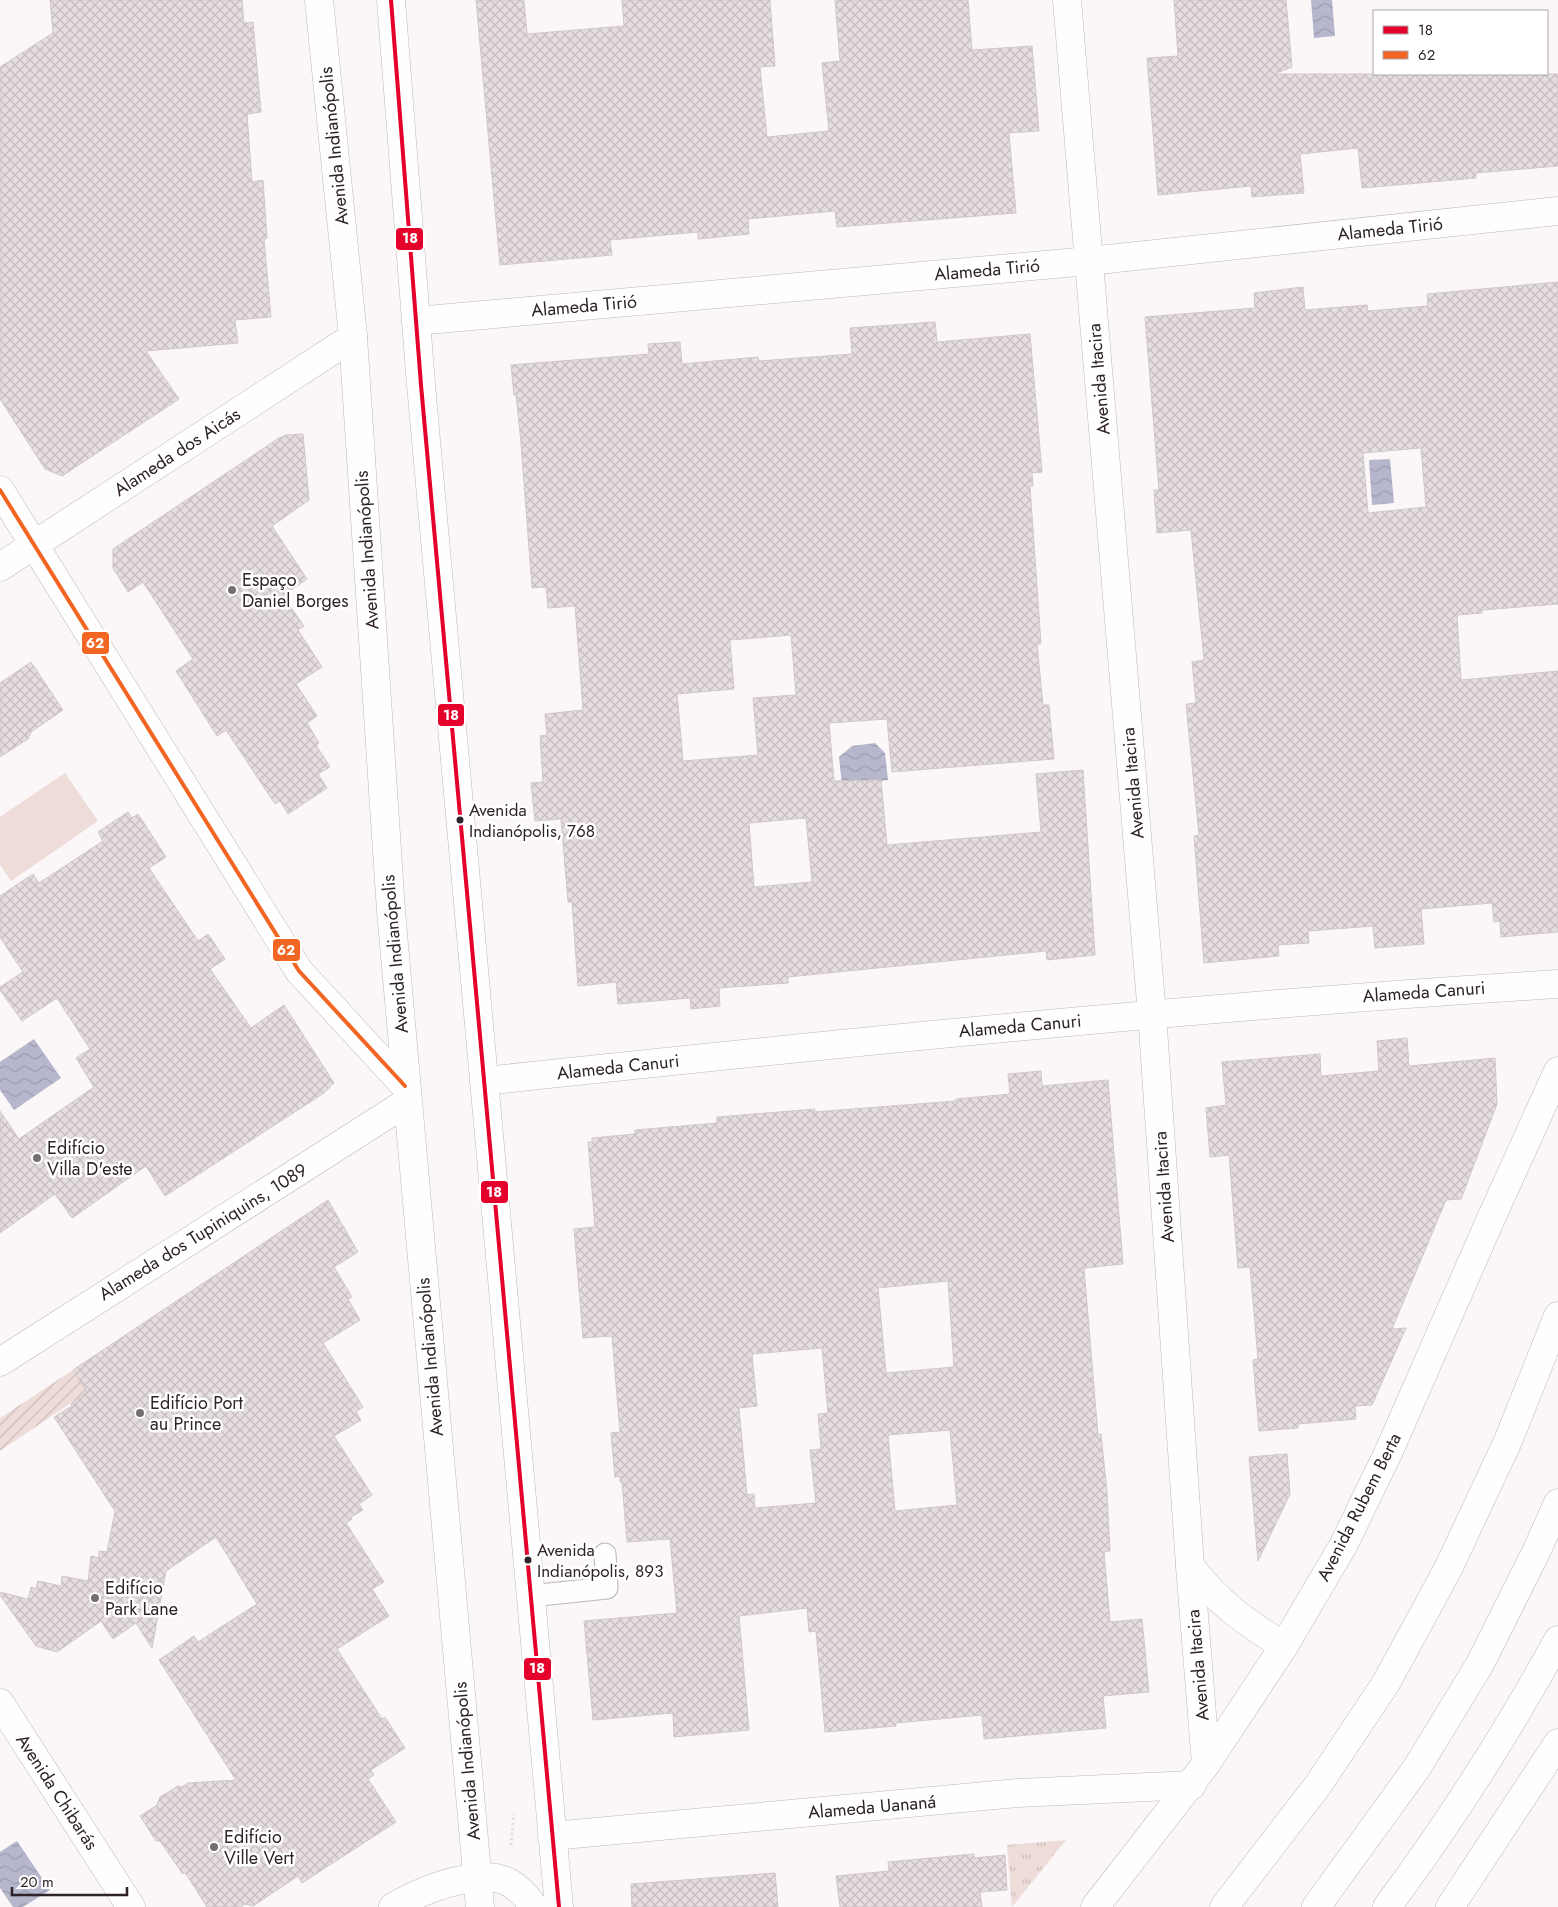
<svg xmlns="http://www.w3.org/2000/svg" width="1558" height="1907" viewBox="0 0 1558 1907" font-family="Jost,sans-serif">
	<defs>
		<pattern id="grass-tufts" width="24" height="20" patternUnits="userSpaceOnUse" patternTransform="scale(1.25)"><rect width="24" height="20" fill="#eedcd9"/><path d="M3 7l-1-3M5 7V3M7 7l1-3M15 17l-1-3M17 17v-4M19 17l1-3" fill="none" stroke="#ccbcba"/></pattern>
		<pattern id="garden-furrows" width="10" height="10" patternUnits="userSpaceOnUse" patternTransform="scale(1.25)"><rect width="10" height="10" fill="#eedcd9"/><path d="M-1 1l2-2M0 10L10 0M9 11l2-2" fill="none" stroke="#ccbcba"/></pattern>
		<pattern id="water-waves" width="16" height="10" patternUnits="userSpaceOnUse" patternTransform="scale(1.25)"><rect width="16" height="10" fill="#b6b6cc"/><path d="M0 5q4-4 8 0t8 0" fill="none" stroke="#9d9caf"/></pattern>
		<pattern id="building-cross-hatch" width="8" height="8" patternUnits="userSpaceOnUse" patternTransform="scale(1.25)"><rect width="8" height="8" fill="#e6dddf"/><path d="M0 0l8 8M0 8l8-8" fill="none" stroke="#c6bdc0"/></pattern>
	</defs>
	<rect width="100%" height="100%" fill="#fbf7f9"/>
	<polygon fill="url(#grass-tufts)" points="1066,1840 1012,1907 1007,1845"/>
	<polygon fill="url(#garden-furrows)" points="73,1370 87,1392 0,1451 0,1418"/>
	<polygon fill="#eedcd9" points="65,773 98,821 11,881 0,865 0,817"/>
	<g fill="url(#water-waves)">
		<polygon points="1311,0 1332,0 1335,36 1314,38"/>
		<polygon points="1390,459 1394,503 1372,505 1369,460"/>
		<polygon points="875,743 885,753 888,780 842,785 839,757 852,746"/>
		<polygon points="34,1039 61,1078 14,1110 0,1090 0,1062"/>
		<polygon points="17,1841 50,1890 23,1907 13,1907 0,1888 0,1852"/>
	</g>
	<g fill="url(#building-cross-hatch)" stroke="#d0c7c9" fill-rule="evenodd">
		<polygon points="50,0 242,0 244,23 253,22 261,112 247,114 252,182 263,180 267,238 264,239 271,317 235,320 238,343 146,351 179,399 62,476 45,469 0,399 0,67 53,33"/>
		<polygon points="476,0 524,0 527,34 624,26 622,0 770,0 775,66 760,67 767,137 829,131 822,63 840,61 835,0 968,0 972,50 1032,46 1039,131 1009,133 1016,213 837,227 835,211 748,219 749,234 698,239 698,232 610,240 612,255 500,265"/>
		<polygon points="1174,0 1286,0 1292,67 1274,74 1558,74 1558,166 1476,173 1476,178 1362,188 1358,148 1300,154 1304,193 1252,197 1251,186 1158,195 1147,58 1178,56"/>
		<path d="M 1558,282 L 1558,604 L 1482,610 L 1482,613 L 1457,615 L 1461,680 L 1558,671 L 1558,932 L 1501,937 L 1500,921 L 1494,922 L 1492,903 L 1421,909 L 1424,944 L 1375,948 L 1373,926 L 1308,931 L 1309,943 L 1278,945 L 1279,956 L 1204,963 L 1194,836 L 1199,835 L 1186,704 L 1196,703 L 1192,662 L 1204,660 L 1191,530 L 1157,533 L 1154,490 L 1159,490 L 1145,317 L 1255,308 L 1254,293 L 1303,287 L 1305,310 L 1367,305 L 1368,311 L 1428,306 L 1427,294 ZM 1421,448 L 1426,507 L 1368,513 L 1363,453 Z"/>
		<path d="M 935,322 L 937,342 L 1030,334 L 1042,472 L 1032,473 L 1033,486 L 1030,486 L 1041,644 L 1037,644 L 1043,705 L 1049,705 L 1054,759 L 892,772 L 887,719 L 829,723 L 834,781 L 881,780 L 887,845 L 1041,832 L 1036,774 L 1083,770 L 1095,955 L 1047,960 L 1046,951 L 788,977 L 788,983 L 719,988 L 720,1006 L 691,1009 L 690,998 L 618,1004 L 616,982 L 578,986 L 572,902 L 568,902 L 561,819 L 535,821 L 531,783 L 543,782 L 540,736 L 547,735 L 545,714 L 583,710 L 575,606 L 548,608 L 546,587 L 532,588 L 521,443 L 516,395 L 514,395 L 511,365 L 649,354 L 648,344 L 680,342 L 682,364 L 758,357 L 759,361 L 852,354 L 850,328 ZM 791,635 L 796,695 L 753,698 L 758,755 L 683,761 L 677,694 L 734,689 L 730,640 ZM 806,818 L 812,882 L 754,887 L 749,823 Z"/>
		<polygon points="303,434 309,500 272,526 307,579 283,596 304,626 298,630 322,667 296,684 317,716 307,723 319,743 316,745 330,767 318,774 327,788 288,814 280,801 275,804 226,730 217,736 176,671 193,659 143,582 128,592 113,568 113,549 279,438 286,435"/>
		<polygon points="31,662 63,710 31,732 28,739 0,757 0,683"/>
		<polygon points="128,812 132,818 138,814 166,857 149,868 198,941 208,934 225,959 210,969 251,1028 284,1005 334,1083 324,1093 165,1196 146,1166 72,1218 55,1194 0,1233 0,1111 19,1139 94,1087 76,1058 90,1049 57,998 22,1021 0,990 0,987 23,972 0,937 0,896 33,874 39,883 103,841 98,832"/>
		<polygon points="1407,1038 1409,1066 1495,1058 1497,1104 1461,1199 1446,1200 1392,1329 1406,1328 1372,1405 1355,1406 1356,1419 1298,1424 1298,1428 1259,1431 1253,1360 1258,1359 1250,1267 1238,1268 1229,1155 1210,1157 1206,1108 1226,1105 1222,1062 1320,1054 1321,1076 1379,1071 1377,1041"/>
		<path d="M 1041,1071 L 1042,1086 L 1108,1080 L 1123,1264 L 1084,1268 L 1098,1435 L 1101,1434 L 1107,1492 L 1110,1551 L 1104,1552 L 1110,1622 L 1142,1619 L 1149,1692 L 1103,1696 L 1106,1728 L 984,1739 L 982,1715 L 896,1723 L 896,1726 L 825,1732 L 816,1631 L 809,1632 L 807,1608 L 739,1616 L 749,1730 L 674,1737 L 673,1713 L 593,1720 L 584,1621 L 677,1613 L 670,1539 L 627,1542 L 622,1482 L 620,1482 L 620,1476 L 615,1477 L 611,1433 L 620,1432 L 612,1336 L 583,1338 L 574,1229 L 595,1227 L 588,1142 L 592,1142 L 592,1138 L 635,1134 L 635,1130 L 717,1123 L 717,1117 L 815,1109 L 814,1112 L 956,1101 L 956,1099 L 1010,1094 L 1008,1074 ZM 948,1281 L 954,1367 L 886,1373 L 878,1288 ZM 822,1348 L 828,1413 L 818,1414 L 821,1449 L 810,1450 L 816,1503 L 755,1508 L 754,1494 L 747,1495 L 739,1408 L 757,1406 L 752,1354 ZM 950,1430 L 957,1505 L 895,1511 L 888,1435 Z"/>
		<polygon points="328,1200 358,1252 334,1267 352,1297 348,1299 360,1320 323,1343 363,1407 356,1412 361,1420 334,1436 372,1495 359,1504 363,1510 351,1517 352,1519 346,1523 384,1582 372,1589 389,1616 337,1649 382,1719 385,1717 405,1748 371,1770 374,1775 368,1779 396,1822 302,1883 298,1876 253,1906 245,1904 241,1907 207,1907 186,1874 182,1873 160,1841 156,1841 140,1816 157,1805 160,1797 178,1786 182,1787 188,1783 236,1780 159,1660 194,1636 198,1642 257,1604 216,1537 166,1571 152,1648 136,1623 113,1639 101,1621 57,1652 36,1646 0,1595 0,1592 28,1599 31,1587 36,1589 38,1581 61,1586 62,1576 88,1581 91,1556 99,1558 99,1551 107,1552 115,1511 54,1417 72,1406 71,1404 87,1392 73,1370"/>
		<polygon points="1287,1454 1290,1494 1258,1561 1249,1457"/>
		<polygon points="974,1854 974,1858 1005,1855 1007,1890 980,1892 982,1907 840,1907 836,1876 889,1871 888,1862"/>
		<polygon points="775,1873 778,1907 632,1907 631,1884"/>
	</g>
	<g fill="none" stroke-linecap="round" stroke-linejoin="round">
		<g stroke="#bdb7bb" stroke-width="23">
			<polyline id="service" points="530,1596 607,1588 605,1554"/>
		</g>
		<g stroke="#bdb7bb" stroke-width="29">
			<g id="minor">
				<polyline points="1067,0 1152,1014 1190,1566 1206,1764"/>
				<polyline points="416,321 1089,261 1558,211"/>
				<polyline points="0,490 299,971 405,1086"/>
				<polyline points="0,567 353,337"/>
				<path d="M 484,1081 C 842,1043 1199,1006 1558,984"/>
				<polyline points="0,1362 407,1102"/>
				<path d="M 1190,1566 C 1218,1603 1245,1622 1284,1646"/>
				<polyline points="0,1703 131,1907"/>
				<polyline points="552,1836 1018,1793 1192,1785"/>
				<path d="M 393,1907 C 420,1892 447,1880 478,1878"/>
			</g>
		</g>
		<g stroke="#bdb7bb" stroke-width="29">
			<g id="primary">
				<polyline points="319,0 353,337 391,911 480,1907"/>
				<polyline points="391,0 421,385 559,1907"/>
				<path d="M 478,1878 C 504,1874 519,1886 534,1907"/>
			</g>
		</g>
		<g stroke="#bdb7bb" stroke-width="29">
			<g id="trunk">
				<polyline points="1095,1907 1206,1764 1284,1646 1344,1544 1389,1451 1489,1223 1558,1071"/>
				<polyline points="1224,1907 1318,1785 1386,1683 1448,1569 1508,1441 1558,1316"/>
				<polyline points="1316,1907 1416,1769 1480,1664 1537,1550 1558,1503"/>
				<path d="M 1387,1907 C 1450,1822 1507,1733 1558,1640"/>
				<polyline points="1450,1907 1558,1743"/>
			</g>
		</g>
		<polyline stroke="#e2e1e2" stroke-width="3" stroke-dasharray="2.5 2.5" stroke-linecap="butt" points="511,1845 514,1814"/>
		<use href="#service" stroke="#fefefe" stroke-width="21"/>
		<use href="#minor" stroke="#fefefe" stroke-width="28"/>
		<use href="#primary" stroke="#fefefe" stroke-width="28"/>
		<use href="#trunk" stroke="#fefefe" stroke-width="28"/>
		<g stroke="#fff" stroke-width="8">
			<polyline id="bus-1" points="391,0 421,385 559,1907"/>
		</g>
		<g stroke="#fff" stroke-width="8">
			<polyline id="bus-2" points="0,490 299,971 405,1086"/>
		</g>
		<use href="#bus-1" stroke="#e4002b" stroke-width="4"/>
		<use href="#bus-2" stroke="#f26522" stroke-width="4"/>
	</g>
	<g fill="#766d72" stroke="#fff" stroke-width="2">
		<circle cx="232" cy="590" r="5"/>
		<circle cx="37" cy="1158" r="5"/>
		<circle cx="140" cy="1413" r="5"/>
		<circle cx="95" cy="1598" r="5"/>
		<circle cx="214" cy="1847" r="5"/>
	</g>
	<g fill="#2e232a" stroke="#fff" stroke-width="2">
		<circle cx="460" cy="820" r="4.5"/>
		<circle cx="528" cy="1560" r="4.5"/>
	</g>
	<g text-anchor="middle" stroke-width="5" stroke-linejoin="round" paint-order="stroke">
		<g font-size="17" fill="#2e232a" stroke="#fff" text-anchor="start">
			<text x="469" y="816">Avenida<tspan x="469" dy="21">Indianópolis, 768</tspan></text>
			<text x="537" y="1556">Avenida<tspan x="537" dy="21">Indianópolis, 893</tspan></text>
		</g>
		<g font-size="18" fill="#2e232a" stroke="#fff">
			<text transform="translate(334 146) rotate(-96)" y="6">Avenida Indianópolis</text>
			<text transform="translate(1390 229) rotate(-6)" y="6">Alameda Tirió</text>
			<text transform="translate(987 270) rotate(-5)" y="6">Alameda Tirió</text>
			<text transform="translate(584 306) rotate(-5)" y="6">Alameda Tirió</text>
			<text transform="translate(1099 379) rotate(-95)" y="6">Avenida Itacira</text>
			<text transform="translate(177 452) rotate(-33)" y="6">Alameda dos Aicás</text>
			<text transform="translate(367 550) rotate(-94)" y="6">Avenida Indianópolis</text>
			<text transform="translate(1133 783) rotate(-95)" y="6">Avenida Itacira</text>
			<text transform="translate(395 954) rotate(-95)" y="6">Avenida Indianópolis</text>
			<text transform="translate(1424 992) rotate(-4)" y="6">Alameda Canuri</text>
			<text transform="translate(1020 1026) rotate(-5)" y="6">Alameda Canuri</text>
			<text transform="translate(618 1067) rotate(-6)" y="6">Alameda Canuri</text>
			<text transform="translate(1164 1187) rotate(-94)" y="6">Avenida Itacira</text>
			<text transform="translate(203 1232) rotate(-32)" y="6">Alameda dos Tupiniquins, 1089</text>
			<text transform="translate(430 1357) rotate(-95)" y="6">Avenida Indianópolis</text>
			<text transform="translate(1359 1507) rotate(-63)" y="6">Avenida Rubem Berta</text>
			<text transform="translate(1198 1665) rotate(-95)" y="6">Avenida Itacira</text>
			<text transform="translate(467 1761) rotate(-95)" y="6">Avenida Indianópolis</text>
			<text transform="translate(57 1792) rotate(57)" y="6">Avenida Chibarás</text>
			<text transform="translate(872 1807) rotate(-5)" y="6">Alameda Uananá</text>
		</g>
		<g font-size="18" fill="#2e232a" stroke="#fff" text-anchor="start">
			<text x="242" y="586">Espaço<tspan x="242" dy="21">Daniel Borges</tspan></text>
			<text x="47" y="1154">Edifício<tspan x="47" dy="21">Villa D'este</tspan></text>
			<text x="150" y="1409">Edifício Port<tspan x="150" dy="21">au Prince</tspan></text>
			<text x="105" y="1594">Edifício<tspan x="105" dy="21">Park Lane</tspan></text>
			<text x="224" y="1843">Edifício<tspan x="224" dy="21">Ville Vert</tspan></text>
		</g>
	</g>
	<g stroke="#fff" stroke-width="2">
		<rect x="395" y="227" width="29" height="24" rx="5" fill="#e4002b"/>
		<rect x="81" y="631" width="29" height="24" rx="5" fill="#f26522"/>
		<rect x="437" y="703" width="28" height="24" rx="5" fill="#e4002b"/>
		<rect x="272" y="938" width="29" height="24" rx="5" fill="#f26522"/>
		<rect x="480" y="1180" width="29" height="24" rx="5" fill="#e4002b"/>
		<rect x="523" y="1657" width="29" height="24" rx="5" fill="#e4002b"/>
	</g>
	<g font-size="14" text-anchor="middle" font-weight="bold" fill="#fff">
		<text x="410" y="243">18</text>
		<text x="95" y="648">62</text>
		<text x="451" y="720">18</text>
		<text x="286" y="955">62</text>
		<text x="494" y="1197">18</text>
		<text x="537" y="1673">18</text>
	</g>
	<rect x="1373" y="10" width="175" height="65" fill="#ffffff" stroke="#aba7aa"/>
	<rect x="1383" y="26" width="25" height="8" fill="#e4002b" stroke="#aba7aa"/>
	<text x="1418" y="35" font-size="15" fill="#2e232a">18</text>
	<rect x="1383" y="51" width="25" height="8" fill="#f26522" stroke="#aba7aa"/>
	<text x="1418" y="60" font-size="15" fill="#2e232a">62</text>
	<path d="M12 1887v8h115v-8" fill="none" stroke="#2e232a" stroke-width="2.5"/>
	<text x="20" y="1887" font-size="15" fill="#2e232a" stroke="#ffffff" stroke-width="4" paint-order="stroke">20 m</text>
</svg>
